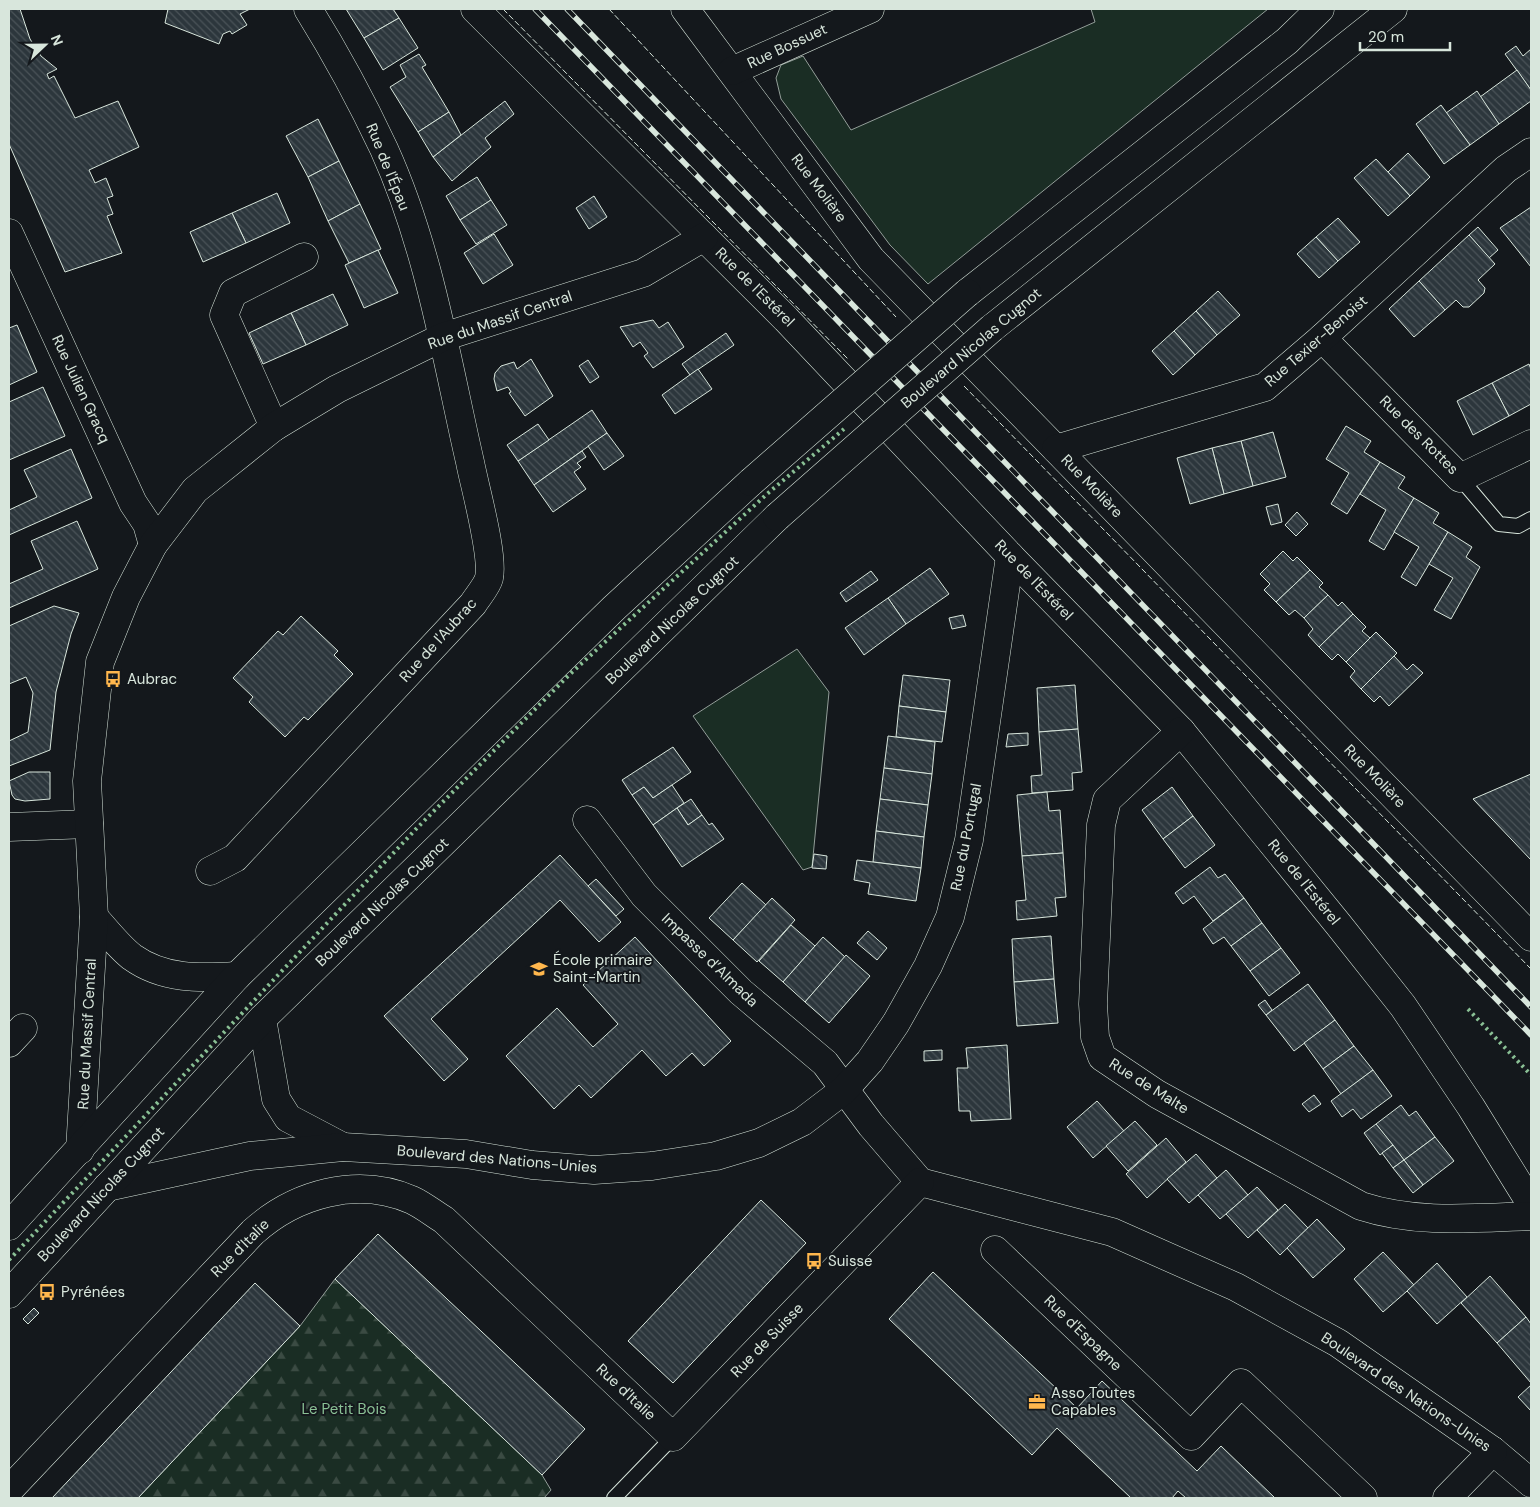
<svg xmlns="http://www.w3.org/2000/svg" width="1540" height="1507" viewBox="0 0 1540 1507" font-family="'DM Sans',sans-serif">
	<defs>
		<pattern id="forest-firs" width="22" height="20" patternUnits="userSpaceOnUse" patternTransform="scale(1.25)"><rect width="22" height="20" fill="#1a2d24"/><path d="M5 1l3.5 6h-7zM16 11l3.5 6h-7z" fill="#3b4b43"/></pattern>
		<pattern id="building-back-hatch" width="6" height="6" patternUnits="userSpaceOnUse" patternTransform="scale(1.25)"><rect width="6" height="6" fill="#2c363c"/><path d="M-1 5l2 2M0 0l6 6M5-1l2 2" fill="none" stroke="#4a5358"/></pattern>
	</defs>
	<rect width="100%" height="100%" fill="#14181c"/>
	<g fill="#1a2d24" stroke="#939e99">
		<polygon points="1091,9 1268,9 928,284 890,245 781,99 776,78 781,65 803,56 851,130 1095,22"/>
		<polygon points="797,649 829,692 812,867 803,870 693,716"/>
	</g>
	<polygon fill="url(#forest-firs)" stroke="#939e99" points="335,1279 542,1475 551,1490 544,1498 138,1498 300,1326"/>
	<g fill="url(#building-back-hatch)" stroke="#d8e6dc">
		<polygon points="9,9 20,9 30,39 41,56 57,69 47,74 49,79 54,76 75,118 118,101 139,147 89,170 95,183 106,178 113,196 107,198 113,214 107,216 122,253 65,272 9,144"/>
		<polygon points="168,9 250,9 240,14 247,25 232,34 230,31 223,34 219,44 165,23"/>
		<polygon points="346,9 393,9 399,18 364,38"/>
		<polygon points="399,18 418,48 383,70 364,38"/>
		<polygon points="1516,46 1523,56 1531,49 1531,90 1505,54"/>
		<polygon points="419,54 426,65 422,67 449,112 418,132 390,87 406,77 400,65"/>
		<polygon points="1517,70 1531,90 1531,101 1499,124 1480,97"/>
		<polygon points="1477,91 1499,124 1470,145 1446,113"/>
		<polygon points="505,101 514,114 485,138 491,147 452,181 433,157"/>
		<polygon points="1441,105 1470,145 1444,164 1416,124"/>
		<polygon points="449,112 461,135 433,157 418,132"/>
		<polygon points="318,119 339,161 308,177 286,136"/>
		<polygon points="1408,153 1430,177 1410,196 1388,172"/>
		<polygon points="1376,159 1410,196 1388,216 1354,178"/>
		<polygon points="339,161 360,204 328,221 308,177"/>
		<polygon points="477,177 491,200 460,220 446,196"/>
		<polygon points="277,193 290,223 246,243 232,213"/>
		<polygon points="594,196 607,217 589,229 576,208"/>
		<polygon points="491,200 507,225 476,244 460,220"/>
		<polygon points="360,204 381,249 349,263 328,221"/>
		<polygon points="1531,207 1531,267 1500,228"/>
		<polygon points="232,213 246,243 203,262 190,232"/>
		<polygon points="1338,218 1360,242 1338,261 1316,237"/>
		<polygon points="1478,227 1498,250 1489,258 1469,235"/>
		<polygon points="494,234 513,265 483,284 464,253"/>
		<polygon points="1469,235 1495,264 1478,280 1485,288 1484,293 1469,307 1463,307 1456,300 1445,310 1419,281"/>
		<polygon points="1316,237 1338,261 1319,278 1297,254"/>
		<polygon points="378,250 398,293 364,308 345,265"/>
		<polygon points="1419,281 1445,310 1414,337 1389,309"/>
		<polygon points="1218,291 1240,315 1217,335 1196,311"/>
		<polygon points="333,294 348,325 306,345 291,313"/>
		<polygon points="1196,311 1217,335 1195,355 1174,331"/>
		<polygon points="291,313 306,345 263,364 249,333"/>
		<polygon points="653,320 659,328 668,322 684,347 653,368 644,356 648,353 640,342 633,347 620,327"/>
		<polygon points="17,325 37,372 9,385 9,328"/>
		<polygon points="1174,331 1195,355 1173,375 1152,351"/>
		<polygon points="726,333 734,345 690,375 682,364"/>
		<polygon points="531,359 553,396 525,416 509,393 511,392 508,387 497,391 494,379 495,373 501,366 514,362 517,369"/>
		<polygon points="588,360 599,377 590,383 579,366"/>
		<polygon points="1529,364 1531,369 1531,404 1509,416 1492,383"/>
		<polygon points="698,369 712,389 675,414 662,395"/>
		<polygon points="1492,383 1509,416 1473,435 1457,401"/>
		<polygon points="43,387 65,436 9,460 9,402"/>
		<polygon points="592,410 607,433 534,485 518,461"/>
		<polygon points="538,424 549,440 518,461 507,445"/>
		<polygon points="1346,426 1371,441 1364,452 1380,462 1347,514 1331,504 1349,473 1326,459"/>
		<polygon points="1273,432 1286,477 1253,486 1241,441"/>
		<polygon points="607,433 624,456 604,470 588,446"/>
		<polygon points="1241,441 1253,486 1224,494 1212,448"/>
		<polygon points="1212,448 1224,494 1190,504 1177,458"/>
		<polygon points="71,449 92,498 9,535 9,510 37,497 24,470"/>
		<polygon points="582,451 586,457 577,463 581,467 574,472 586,489 553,512 534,485"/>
		<polygon points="1380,462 1405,477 1398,488 1414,498 1384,550 1369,541 1386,510 1360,494"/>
		<polygon points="1414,498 1439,513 1433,523 1448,532 1416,586 1401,577 1419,547 1394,532"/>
		<polygon points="1278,504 1282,522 1271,525 1266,507"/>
		<polygon points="1297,512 1308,524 1296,536 1285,525"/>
		<polygon points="77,521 98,569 9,608 9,584 43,569 31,541"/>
		<polygon points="1448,532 1472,547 1466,557 1480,567 1451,619 1434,610 1453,578 1429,564"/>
		<polygon points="1283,551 1293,561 1297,557 1310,570 1276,602 1264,590 1270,584 1260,574"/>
		<polygon points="930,568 949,594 906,624 888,598"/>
		<polygon points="1310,570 1323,583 1319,587 1328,595 1304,618 1295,610 1289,615 1276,602"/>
		<polygon points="871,571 878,580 846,602 840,593"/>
		<polygon points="1328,595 1338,606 1342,602 1353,614 1319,647 1308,635 1313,629 1304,618"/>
		<polygon points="888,598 906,624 864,655 845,628"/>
		<polygon points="54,606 79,613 71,634 56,692 50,750 9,766 9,741 28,732 33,693 26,677 9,684 9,626"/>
		<polygon points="1353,614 1366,627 1362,631 1370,638 1346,662 1338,654 1332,660 1319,647"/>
		<polygon points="963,615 966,626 952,629 949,618"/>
		<polygon points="301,616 338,651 334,655 353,674 308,720 304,717 285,737 249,702 253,697 233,678 278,631 283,635"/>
		<polygon points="1376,632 1397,653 1361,689 1350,677 1355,671 1346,662"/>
		<polygon points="1394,656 1407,670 1413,664 1423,673 1389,706 1380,696 1374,702 1361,689"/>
		<polygon points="903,675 950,680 946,712 899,706"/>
		<polygon points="1075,685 1078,729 1039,732 1037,688"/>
		<polygon points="899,706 946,712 942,742 896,737"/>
		<polygon points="1078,729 1082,772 1072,773 1073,790 1032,793 1031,776 1042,775 1039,732"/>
		<polygon points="1028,733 1028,745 1006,747 1008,734"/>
		<polygon points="888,736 935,742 932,774 884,768"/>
		<polygon points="673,747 691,772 653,798 644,787 632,795 622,780"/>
		<polygon points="884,768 932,774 928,805 880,799"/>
		<polygon points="29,772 50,772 50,799 25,801 15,799 12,795 9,781"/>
		<polygon points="1531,774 1531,860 1473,799"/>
		<polygon points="672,785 684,803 653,825 632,795 644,787 653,798"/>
		<polygon points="1172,787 1193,816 1163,839 1142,810"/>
		<polygon points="1047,792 1049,811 1060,810 1063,853 1022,856 1017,795"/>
		<polygon points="691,799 702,815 688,825 677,808"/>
		<polygon points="880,799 928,805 924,837 876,831"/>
		<polygon points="677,808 688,825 702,815 709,825 712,823 724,839 682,867 653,825"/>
		<polygon points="1193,816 1215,845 1185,868 1163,839"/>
		<polygon points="876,831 924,837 921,868 873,862"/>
		<polygon points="1063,853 1066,897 1055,898 1057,916 1017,920 1016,901 1026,900 1022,856"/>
		<polygon points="814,854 827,856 826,869 812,868"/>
		<polygon points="560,855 621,922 599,942 560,900 431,1019 468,1059 444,1081 384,1016"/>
		<polygon points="857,860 921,868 916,901 868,894 870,883 854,880"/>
		<polygon points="1210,867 1218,878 1225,874 1244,898 1213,921 1194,896 1183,904 1175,893"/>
		<polygon points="596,879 624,909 616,916 588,886"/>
		<polygon points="742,883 766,905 733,940 709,918"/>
		<polygon points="772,898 795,920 757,962 733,940"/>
		<polygon points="1244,898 1262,923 1231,946 1224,937 1213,944 1203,929"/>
		<polygon points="1262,923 1281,948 1250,971 1231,946"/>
		<polygon points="791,925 815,946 783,982 759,961"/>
		<polygon points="868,931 887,948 877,960 857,943"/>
		<polygon points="1051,936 1054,979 1014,982 1012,939"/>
		<polygon points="635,937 731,1041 704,1066 692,1053 666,1076 642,1050 591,1098 579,1085 554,1109 506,1056 557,1008 593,1047 618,1024 583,985"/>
		<polygon points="823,937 845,957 805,1002 783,982"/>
		<polygon points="1281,948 1300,973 1269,996 1250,971"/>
		<polygon points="846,955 870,976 829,1023 805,1002"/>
		<polygon points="1054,979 1058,1023 1017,1026 1014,982"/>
		<polygon points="1308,984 1335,1020 1294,1051 1266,1015"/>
		<polygon points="1265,1000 1272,1010 1266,1015 1258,1005"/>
		<polygon points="1335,1020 1354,1046 1323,1069 1304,1043"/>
		<polygon points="1007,1045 1011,1119 971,1121 970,1111 959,1111 957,1068 968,1068 966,1048"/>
		<polygon points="1354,1046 1373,1070 1341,1094 1323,1069"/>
		<polygon points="942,1050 942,1060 924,1061 924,1051"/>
		<polygon points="1373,1070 1392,1096 1361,1119 1353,1109 1342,1117 1331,1101"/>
		<polygon points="1314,1095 1321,1104 1309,1112 1302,1104"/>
		<polygon points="1097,1101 1124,1131 1093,1158 1067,1127"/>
		<polygon points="1401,1105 1409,1116 1416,1111 1435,1137 1404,1160 1376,1124"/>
		<polygon points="1135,1121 1157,1145 1128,1171 1106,1146"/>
		<polygon points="1376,1124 1393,1145 1380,1155 1364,1133"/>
		<polygon points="1435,1137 1454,1161 1423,1185 1404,1160"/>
		<polygon points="1166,1138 1186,1162 1147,1198 1126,1174"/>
		<polygon points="1393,1145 1404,1160 1393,1168 1382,1153"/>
		<polygon points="1196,1154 1217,1178 1189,1203 1167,1179"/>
		<polygon points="1404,1160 1423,1185 1413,1193 1393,1168"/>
		<polygon points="1226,1170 1248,1195 1220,1219 1198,1195"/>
		<polygon points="1257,1187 1278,1210 1248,1238 1226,1214"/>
		<polygon points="761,1200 806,1243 673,1383 628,1341"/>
		<polygon points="1285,1204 1308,1228 1280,1255 1257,1230"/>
		<polygon points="1317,1219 1345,1249 1313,1278 1287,1248"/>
		<polygon points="378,1234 585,1429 542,1475 335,1279"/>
		<polygon points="1383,1252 1414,1285 1383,1312 1354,1279"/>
		<polygon points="1437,1263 1467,1297 1437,1324 1407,1291"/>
		<polygon points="933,1272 1077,1408 1102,1381 1197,1471 1221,1446 1275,1498 1186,1498 1178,1491 1172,1498 1131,1498 1057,1428 1032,1455 889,1319"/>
		<polygon points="1490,1276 1526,1317 1497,1343 1461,1303"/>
		<polygon points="255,1283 300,1326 138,1498 52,1498"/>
		<polygon points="34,1308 39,1313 28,1324 23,1319"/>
		<polygon points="1526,1317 1531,1324 1531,1383 1497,1343"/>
		<polygon points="1531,1385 1531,1411 1518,1397"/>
	</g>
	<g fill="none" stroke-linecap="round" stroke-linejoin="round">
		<g stroke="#d8e6dc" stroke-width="16">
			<g id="lane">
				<polyline points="1460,478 1499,524 1518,526 1531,519"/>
				<polyline points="614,1498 673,1437"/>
			</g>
		</g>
		<g stroke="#d8e6dc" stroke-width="29">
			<g id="street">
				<polyline points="475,9 786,319 1010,556 1181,731 1338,924 1403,1006 1471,1107 1531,1204"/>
				<polyline points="685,9 871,259 1531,937"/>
				<polyline points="732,71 870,9"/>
				<polyline points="9,233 133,503 147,524 153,545"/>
				<polyline points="1322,338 1460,478 1531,444"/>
				<polyline points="274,427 224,315 233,293 304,257"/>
				<polyline points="1056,449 1265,387 1322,338 1506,169 1531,152"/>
				<path d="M 1181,731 L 1107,800 L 1101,825 L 1093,1004 L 1095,1037 L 1102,1057 L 1157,1094 L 1361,1206 C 1416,1224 1474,1218 1531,1216"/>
				<polyline points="587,820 644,895 741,992 825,1063 871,1125 920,1182 1112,1232 1236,1287 1338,1343 1493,1451 1531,1483"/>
				<polyline points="9,827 89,824"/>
				<path d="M 210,871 L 235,858 L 473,604 C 478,596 487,586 489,578 C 494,555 475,488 470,462 C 446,357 429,248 384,149 C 361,100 336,54 308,9"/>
				<path d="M 94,917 C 106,930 118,946 132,957 C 164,980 200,978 237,976"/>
				<polyline points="262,1019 276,1099 288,1118 343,1147"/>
				<polyline points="9,1043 23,1028"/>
				<polyline points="80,1150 94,917 87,781 100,662 126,597 153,545 195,490 274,427 337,389 443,337 643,273 704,237"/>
				<polyline points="107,1187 250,1156 343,1147 466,1154 532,1165 594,1170 652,1166 716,1156 759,1143 802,1122 844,1090 870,1061 896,1023 928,966 950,917 969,840 1010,556"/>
				<polyline points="995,1250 1191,1436 1241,1383 1363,1498"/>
				<path d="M 9,1490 L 253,1232 C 295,1194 357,1176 412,1200 C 423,1205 434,1214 444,1220 L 673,1437 L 920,1182"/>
				<polyline points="1447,1498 1493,1451"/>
			</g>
		</g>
		<g stroke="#d8e6dc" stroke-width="29">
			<g id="primary">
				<polyline points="967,293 1287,41 1320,9"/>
				<polyline points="992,328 1393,9"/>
				<polyline points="9,1226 237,976 614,608 751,482"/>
				<polyline points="9,1294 262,1019 777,517"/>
			</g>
		</g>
		<use href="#lane" stroke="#14181c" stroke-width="14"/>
		<use href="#street" stroke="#14181c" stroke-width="28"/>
		<use href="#primary" stroke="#14181c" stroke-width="28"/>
		<g stroke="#d8e6dc" stroke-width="5.5">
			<g id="rail">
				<polyline points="535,9 1531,1035"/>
				<polyline points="567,9 1531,1007"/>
			</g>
		</g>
		<use href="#rail" stroke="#14181c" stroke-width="4" stroke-dasharray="11" stroke-linecap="butt"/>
		<g stroke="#d8e6dc" stroke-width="29" stroke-linecap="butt">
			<g id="primary-bridge">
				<polyline points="751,482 967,293"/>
				<polyline points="777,517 992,328"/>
			</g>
		</g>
		<use href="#primary-bridge" stroke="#14181c" stroke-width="28"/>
		<g stroke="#8ac095" stroke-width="4" stroke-dasharray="2.5 4" stroke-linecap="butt">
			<polyline points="1468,1009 1531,1075"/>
			<polyline points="9,1260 416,829 569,675 767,494 844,429"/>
		</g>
		<g stroke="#d8e6dc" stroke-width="1" stroke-dasharray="6 2.5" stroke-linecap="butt">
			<polyline points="503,9 848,359"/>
			<polyline points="609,9 896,317"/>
			<polyline points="964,386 1531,969"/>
		</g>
	</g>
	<defs>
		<g id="bus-bare" transform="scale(1.35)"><path d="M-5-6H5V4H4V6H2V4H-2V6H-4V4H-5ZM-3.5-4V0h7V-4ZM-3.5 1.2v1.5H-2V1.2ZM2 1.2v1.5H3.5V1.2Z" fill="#ffb74d" stroke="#14181c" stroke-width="2.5" paint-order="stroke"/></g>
		<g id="school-bare" transform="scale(1.35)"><path d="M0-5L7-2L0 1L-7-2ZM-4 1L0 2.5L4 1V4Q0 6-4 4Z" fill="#ffb74d" stroke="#14181c" stroke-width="2.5" paint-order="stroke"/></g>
		<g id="office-bare" transform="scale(1.35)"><path d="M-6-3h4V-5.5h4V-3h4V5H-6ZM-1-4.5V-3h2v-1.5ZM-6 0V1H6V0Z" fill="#ffb74d" stroke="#14181c" stroke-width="2.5" paint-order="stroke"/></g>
	</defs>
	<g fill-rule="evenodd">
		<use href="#bus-bare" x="113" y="679"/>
		<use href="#school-bare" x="539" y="969"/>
		<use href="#bus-bare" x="814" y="1261"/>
		<use href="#bus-bare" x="47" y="1292"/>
		<use href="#office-bare" x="1037" y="1402"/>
	</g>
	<g text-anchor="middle" stroke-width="4" stroke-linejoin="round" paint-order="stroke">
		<g font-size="15" fill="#d8e6dc" stroke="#14181c">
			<text transform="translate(787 46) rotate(-25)" y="5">Rue Bossuet</text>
			<text transform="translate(388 167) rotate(68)" y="5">Rue de l'Épau</text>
			<text transform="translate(819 188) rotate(53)" y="5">Rue Molière</text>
			<text transform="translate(755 287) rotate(45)" y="5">Rue de l'Estérel</text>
			<text transform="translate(500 320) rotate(-19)" y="5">Rue du Massif Central</text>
			<text transform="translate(1316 341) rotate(-41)" y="5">Rue Texier-Benoist</text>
			<text transform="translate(971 348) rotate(-40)" y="5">Boulevard Nicolas Cugnot</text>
			<text transform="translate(81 389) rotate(65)" y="5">Rue Julien Gracq</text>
			<text transform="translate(1419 435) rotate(45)" y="5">Rue des Rottes</text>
			<text transform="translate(1092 486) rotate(46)" y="5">Rue Molière</text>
			<text transform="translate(1034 580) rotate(46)" y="5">Rue de l'Estérel</text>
			<text transform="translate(672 620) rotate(-44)" y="5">Boulevard Nicolas Cugnot</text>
			<text transform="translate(438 640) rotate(-48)" y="5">Rue de l'Aubrac</text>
			<text transform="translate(1375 776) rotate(46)" y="5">Rue Molière</text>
			<text transform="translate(966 837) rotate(-79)" y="5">Rue du Portugal</text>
			<text transform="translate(1304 882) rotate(51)" y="5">Rue de l'Estérel</text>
			<text transform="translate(382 902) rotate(-44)" y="5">Boulevard Nicolas Cugnot</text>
			<text transform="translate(710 960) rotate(44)" y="5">Impasse d’Almada</text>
			<text transform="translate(87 1034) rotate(-87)" y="5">Rue du Massif Central</text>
			<text transform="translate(1149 1086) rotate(32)" y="5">Rue de Malte</text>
			<text transform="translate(497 1159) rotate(5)" y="5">Boulevard des Nations-Unies</text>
			<text transform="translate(101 1194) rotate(-47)" y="5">Boulevard Nicolas Cugnot</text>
			<text transform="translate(240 1248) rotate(-45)" y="5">Rue d'Italie</text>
			<text transform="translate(1083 1333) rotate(44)" y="5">Rue d'Espagne</text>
			<text transform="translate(767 1340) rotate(-46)" y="5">Rue de Suisse</text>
			<text transform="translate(626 1392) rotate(43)" y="5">Rue d'Italie</text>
			<text transform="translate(1406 1392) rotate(34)" y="5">Boulevard des Nations-Unies</text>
		</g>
		<g font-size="15" fill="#d8e6dc" stroke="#14181c" text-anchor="start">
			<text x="127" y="684">Aubrac</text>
			<text x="553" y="965">École primaire<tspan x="553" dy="17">Saint-Martin</tspan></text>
			<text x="828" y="1266">Suisse</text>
			<text x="61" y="1297">Pyrénées</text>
			<text x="1051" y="1398">Asso Toutes<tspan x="1051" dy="17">Capables</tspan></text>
		</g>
		<g font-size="15" fill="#8ac095" stroke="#14181c">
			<text x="344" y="1414">Le Petit Bois</text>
		</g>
	</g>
	<rect width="1540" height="1507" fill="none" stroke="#d8e6dc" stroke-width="20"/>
	<g transform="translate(45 45) rotate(68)" stroke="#14181c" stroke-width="4" paint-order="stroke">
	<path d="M0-4L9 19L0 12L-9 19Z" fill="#d8e6dc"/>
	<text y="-8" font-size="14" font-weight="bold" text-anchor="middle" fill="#d8e6dc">N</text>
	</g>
	<path d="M1360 42v8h90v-8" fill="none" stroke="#d8e6dc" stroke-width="2.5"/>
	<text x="1368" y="42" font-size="15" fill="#d8e6dc" stroke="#14181c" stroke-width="4" paint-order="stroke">20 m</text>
</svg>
